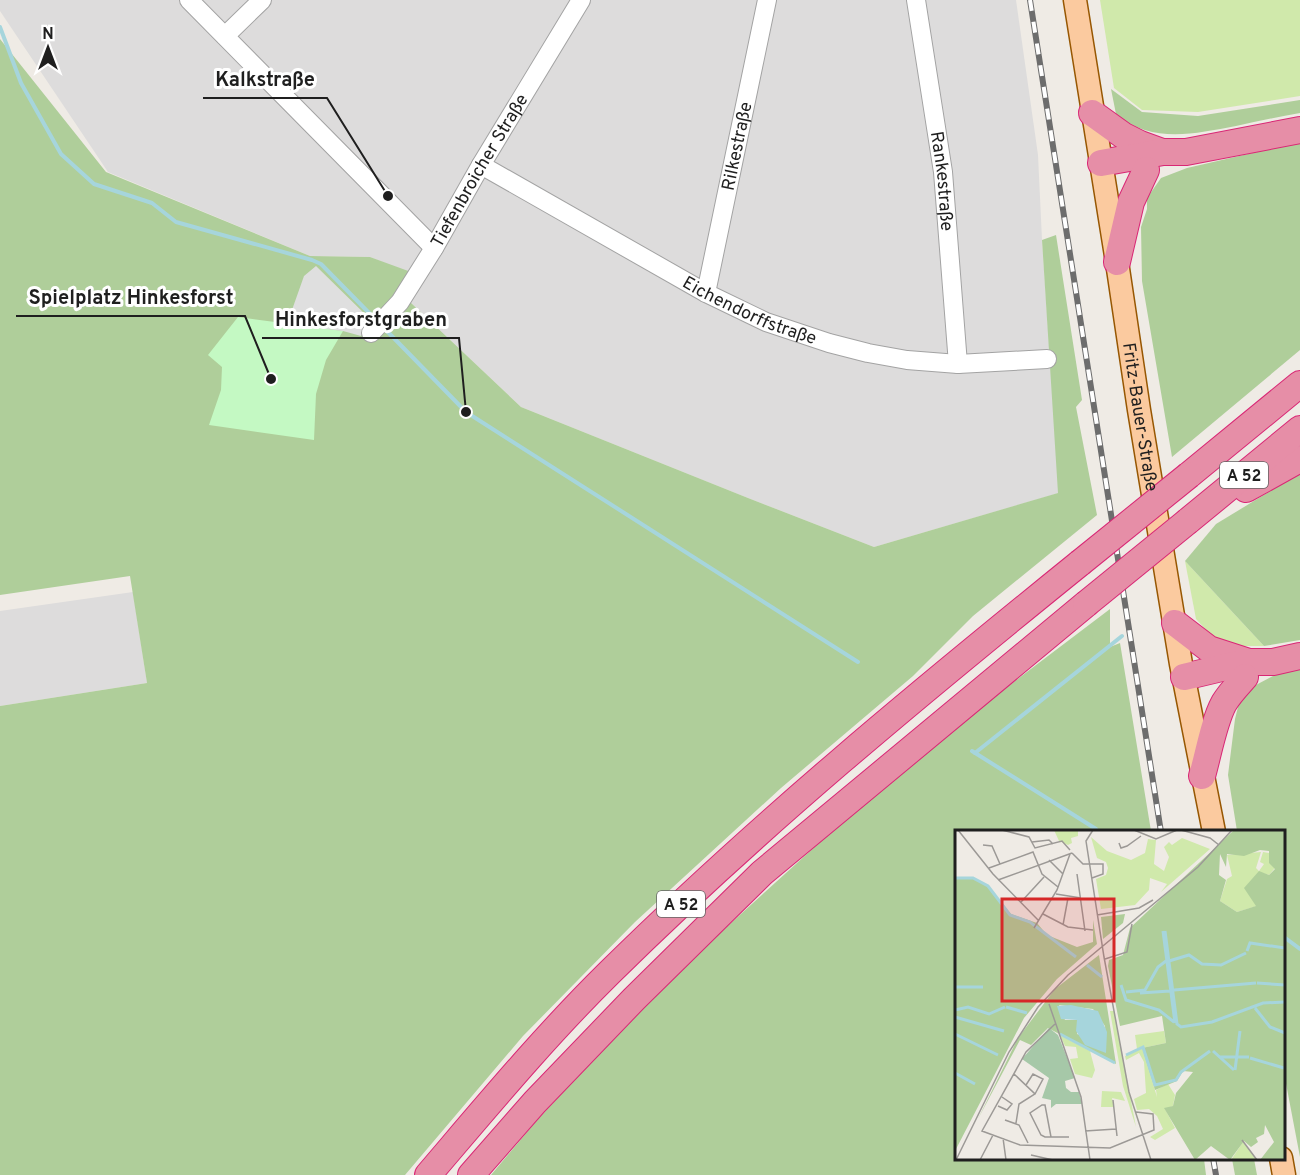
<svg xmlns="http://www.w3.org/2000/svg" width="1300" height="1175" viewBox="0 0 1300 1175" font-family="Overpass,sans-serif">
	<rect width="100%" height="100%" fill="#efebe5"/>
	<g fill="#dddcdc">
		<polygon points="0,0 1016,0 1038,155 1042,240 1059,493 874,547 748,498 521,407 410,302 424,279 370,257 310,256 108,172 0,11"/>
		<polygon points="133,592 147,683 0,706 0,611"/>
	</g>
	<g fill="#d0e9ab">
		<polygon points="1100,0 1300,0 1300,96 1198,112 1142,110 1114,88"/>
		<polygon points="1185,561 1264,646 1232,646 1210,634 1196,619"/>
	</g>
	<g fill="#afce9a">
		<polygon points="0,39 106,172 310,256 370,257 411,272 393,295 410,302 521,407 748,498 874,547 1058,493 1042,240 1056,235 1082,400 1076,407 1097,515 973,616 913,676 781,788 635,922 523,1036 405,1175 0,1175 0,706 147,683 130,576 0,595"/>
		<path d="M 1111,89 L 1142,112 L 1198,116 L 1300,100 L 1300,113 C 1279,117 1257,121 1236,126 C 1193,134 1152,144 1116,114 Z"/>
		<polygon points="1300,142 1300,350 1172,457 1142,281 1141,227 1147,209 1147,198 1161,178 1187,168"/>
		<polygon points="1300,473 1300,640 1264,646 1185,561 1216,524"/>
		<polygon points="1110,609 1110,647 1120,643 1151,831 956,832 956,1158 1204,1159 1206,1175 491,1175 538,1119 618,1033 709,943 829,834 986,703"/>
		<polygon points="1300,668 1300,1157 1284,1073 1284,832 1237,831 1228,775 1235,719 1240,699 1254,686 1273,676"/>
		<polygon points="1232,1159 1254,1159 1257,1175 1235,1175"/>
	</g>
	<polygon fill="#c4f9c3" points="238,317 343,331 326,360 316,394 314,440 209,425 221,390 222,367 208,355"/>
	<polygon fill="#dfdfdf" points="316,266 371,320 361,336 343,331 287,324 304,276"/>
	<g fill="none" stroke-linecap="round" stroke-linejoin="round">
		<g stroke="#a6d5dc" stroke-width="4">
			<polyline points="0,27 21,83 61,154 94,184 152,203 176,222 312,260 321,264 375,319"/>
			<polyline points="383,327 466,412 858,662"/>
			<polyline points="972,751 1096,829 1097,832"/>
			<polyline points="975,753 1122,636"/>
			<polyline points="1284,937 1300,949"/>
		</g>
		<g stroke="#a3a3a3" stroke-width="20">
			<g id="minor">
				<polyline points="189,0 434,248"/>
				<path id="s1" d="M 916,0 L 943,172 L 958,364"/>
				<polyline points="225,36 262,0"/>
				<path id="s2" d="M 481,165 L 706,293 L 766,322 L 829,343 L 868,353 L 907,360 L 958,364 L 1047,359"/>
				<path id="s3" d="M 706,293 L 767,0"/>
				<path id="s4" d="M 371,333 L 400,302 L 434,248 L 481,165 L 581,0"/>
			</g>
		</g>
		<g stroke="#975702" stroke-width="25">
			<g id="major">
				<path id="s5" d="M 1075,0 L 1117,262 L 1139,410 L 1181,664 L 1214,832"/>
				<polyline points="1281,1158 1284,1175"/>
			</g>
		</g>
		<g stroke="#d92775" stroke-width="28">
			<g id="highway">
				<polyline points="1092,113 1124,136 1140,144 1162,152"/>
				<polyline points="1101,163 1163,152 1186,152 1300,130"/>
				<polyline points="1117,262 1131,202 1146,170"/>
				<polyline points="1189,475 1300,384"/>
				<polyline points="1246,489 1300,459"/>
				<polyline points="1188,521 1300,429"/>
				<polyline points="1175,623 1209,649 1246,661"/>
				<polyline points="1184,677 1247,662 1273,662 1300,656"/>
				<path d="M 1202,776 C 1208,755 1214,721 1224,703 C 1230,693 1238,685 1245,677"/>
				<path d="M 428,1175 C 487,1106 545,1036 609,973 C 758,826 918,694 1080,563"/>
				<polyline points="471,1175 535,1102 634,999 762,873 1086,604"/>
			</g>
		</g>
		<use href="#minor" stroke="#fff" stroke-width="18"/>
		<use href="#major" stroke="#fbca9f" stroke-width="22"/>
		<use href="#highway" stroke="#e68ea7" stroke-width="26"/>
		<g stroke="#6d6d6d" stroke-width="6">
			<g id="rail">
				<polyline points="1030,0 1161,832"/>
				<polyline points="1213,1158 1216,1175"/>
			</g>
		</g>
		<use href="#rail" stroke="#fff" stroke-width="4" stroke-dasharray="11" stroke-linecap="butt"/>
		<g stroke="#d92775" stroke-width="28" stroke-linecap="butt">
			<g id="highway-bridge">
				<polyline points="1080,563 1189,475"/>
				<polyline points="1086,604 1188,521"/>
			</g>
		</g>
		<use href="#highway-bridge" stroke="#e68ea7" stroke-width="26"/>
	</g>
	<g text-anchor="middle" stroke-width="6" stroke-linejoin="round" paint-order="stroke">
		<g fill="#fff" stroke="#626262" stroke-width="1.5">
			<rect x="1220" y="462" width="48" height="26" rx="4.5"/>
			<rect x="657" y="891" width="48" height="26" rx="4.5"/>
		</g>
		<g font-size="16" font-weight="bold" fill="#1f1f1f">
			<text x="1244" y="481">A 52</text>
			<text x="681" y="910">A 52</text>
		</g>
		<g font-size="18" fill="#1f1f1f" stroke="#fff">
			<text dy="6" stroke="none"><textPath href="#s3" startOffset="150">Rilkestraße</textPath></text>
			<text dy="6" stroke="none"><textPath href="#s4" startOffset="196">Tiefenbroicher Straße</textPath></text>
			<text dy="6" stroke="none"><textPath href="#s1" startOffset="183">Rankestraße</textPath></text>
			<text dy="6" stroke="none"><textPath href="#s2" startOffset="306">Eichendorffstraße</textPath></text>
			<text dy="6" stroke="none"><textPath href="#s5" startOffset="422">Fritz-Bauer-Straße</textPath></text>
		</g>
	</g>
	<g transform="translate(955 830)">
		<rect width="330" height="330" fill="#efebe5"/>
		<path d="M 99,0 L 123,0 L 123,6 L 116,8 L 117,13 L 113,15 L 104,11 ZM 136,7 L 152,21 L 176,30 L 190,23 L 193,9 L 201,10 L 199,34 L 209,41 L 214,27 L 209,17 L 214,12 L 217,15 L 227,8 L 255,19 L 206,62 L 212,54 L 195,48 L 194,60 L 180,75 L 146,79 L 141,49 L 151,45 L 153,38 L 151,32 L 142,28 ZM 306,22 L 301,38 L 304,41 L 309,34 L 305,32 L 308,22 L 314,23 L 320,38 L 314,45 L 304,42 L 295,55 L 302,76 L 282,82 L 265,71 L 272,49 L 277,46 L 272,25 ZM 155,181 L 159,181 L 181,297 L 168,256 ZM 209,201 L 211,213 L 187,218 L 202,267 L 201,260 L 213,254 L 220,265 L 218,276 L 210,279 L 220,298 L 200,310 L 195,307 L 208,299 L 202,286 L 194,279 L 182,280 L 179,269 L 191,263 L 189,232 L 184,223 L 171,230 L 170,226 L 182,219 L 180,205 ZM 105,205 L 135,221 L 140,240 L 137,248 L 120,244 L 115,229 L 123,228 L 121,217 L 110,216 ZM 147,261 L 166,262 L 170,271 L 157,268 L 159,277 L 146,277 ZM 288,312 L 302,330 L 276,330 Z" fill="#d0e9ab"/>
		<path d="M 279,0 L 330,0 L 330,330 L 305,330 L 319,312 L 310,295 L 309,304 L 301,308 L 303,312 L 296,317 L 289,311 L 275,330 L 256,316 L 240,330 L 209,278 L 218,276 L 221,263 L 238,242 L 228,241 L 222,251 L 200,260 L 187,218 L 211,213 L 207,186 L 165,196 L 153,136 L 154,130 L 168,125 L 175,98 ZM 305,20 L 314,21 L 314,33 L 320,39 L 314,45 L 304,41 L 289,58 L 301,76 L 282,82 L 265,71 L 271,50 L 264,45 L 265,24 L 271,37 L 272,24 L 289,26 ZM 0,47 L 17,48 L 33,56 L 56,84 L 82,93 L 92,105 L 122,117 L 138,112 L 138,90 L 142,114 L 102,149 L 69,188 L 0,321 ZM 170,84 L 168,93 L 148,109 L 146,87 ZM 144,125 L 161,234 L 93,198 L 76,215 L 65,210 L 23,289 L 63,208 L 100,159 ZM 104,175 L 138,179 L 150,196 L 151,214 L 122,204 L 122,190 L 110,190 Z" fill="#afce9a" fill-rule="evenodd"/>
		<path d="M 94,198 L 103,205 L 120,248 L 110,251 L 111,258 L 116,262 L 124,262 L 127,274 L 101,274 L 96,278 L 96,270 L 87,268 L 94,248 L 67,229 Z" fill="#a6c8a8"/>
		<path d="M 116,175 L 143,181 L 152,202 L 151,223 L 130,215 L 121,201 L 122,190 L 106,189 L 102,176 Z" fill="#a6d5dc"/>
		<path fill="none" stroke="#a6d5dc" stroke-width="3" d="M 0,48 L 18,48 L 33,56 L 55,85 L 75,92 L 121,127M 208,101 L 220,193M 210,101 L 222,194 L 226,197 L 257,192 L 308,173 L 330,172M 292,121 L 295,113 L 330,118M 214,131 L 234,125 L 247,134 L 266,135 L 291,123M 132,135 L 147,147M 302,153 L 330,155M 166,155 L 171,170 L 204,180 L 219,192M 0,157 L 28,157M 219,160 L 301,153M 171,162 L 190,160 L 203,137 L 211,131M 185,163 L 215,161M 51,177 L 72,183M 300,178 L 315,197 L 330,203M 0,180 L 13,177 L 34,184 L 50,177M 0,187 L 49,201M 0,204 L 43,225M 105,204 L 160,233M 258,221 L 279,240M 171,225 L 188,217 L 200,255 L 221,250 L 226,242 L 255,221M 265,227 L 294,227M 295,228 L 329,238M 280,240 L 285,201M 0,243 L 20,254"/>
		<path fill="none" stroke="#9c9996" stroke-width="1.5" d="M 3,0 L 38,44 L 84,91M 47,0 L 74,7 L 80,18 L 107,11 L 115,20M 138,0 L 131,11 L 149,127 L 174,262 L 196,330M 179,0 L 201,9 L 222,0M 226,0 L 255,8 L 264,15M 77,12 L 94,10 L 98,14M 164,13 L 166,18 L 172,16 L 186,6M 28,15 L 37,16 L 45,34M 117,23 L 128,34 L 148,34 L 148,44 L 137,48M 94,30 L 108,44M 34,38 L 78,22 L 87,44 L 103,57M 122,44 L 130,101M 43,50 L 117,23M 101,64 L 126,68M 66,72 L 89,47M 88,84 L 113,97 L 138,100M 142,85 L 184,78 L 198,70M 108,95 L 113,68M 79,98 L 102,60 L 115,24M 150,129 L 172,122 L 177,94M 94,174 L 126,267 L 135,330M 100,194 L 71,222 L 27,301 L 65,315 L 155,318 L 199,300 L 198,284 L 181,282M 59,244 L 80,264 L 64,274 L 61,293M 71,255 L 78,244 L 88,249 L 80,264M 158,270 L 162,306M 43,276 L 52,280 L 57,274 L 47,267M 50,290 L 64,295 L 73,313M 130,301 L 161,299M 96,307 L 90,275 L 87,275 L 75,283 L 86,305 L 90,307 L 114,307M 48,308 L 51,330M 287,310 L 302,330M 76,325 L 98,330M 1,330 L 54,222 L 83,177 L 113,145 L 243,37 L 277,0M 25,330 L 38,305"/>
		<path fill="#d62828" fill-opacity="0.15" stroke="#d62828" stroke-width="3" d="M 47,69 L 159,69 L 159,171 L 47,171 Z"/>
		<rect width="330" height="330" fill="none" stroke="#1f1f1f" stroke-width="3"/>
	</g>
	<path fill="none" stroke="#1f1f1f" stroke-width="2" d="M388 196L327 98H203M271 379L245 316H16M466 412L459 338H262"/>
	<g fill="#1f1f1f" stroke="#fff" stroke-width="2">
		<circle cx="388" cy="196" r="6"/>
		<circle cx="271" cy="379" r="6"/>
		<circle cx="466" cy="412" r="6"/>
	</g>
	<g font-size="20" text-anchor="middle" font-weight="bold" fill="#1f1f1f" stroke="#fff" stroke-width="6" stroke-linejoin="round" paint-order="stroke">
		<text x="265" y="86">Kalkstraße</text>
		<text x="131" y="304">Spielplatz Hinkesforst</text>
		<text x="361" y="326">Hinkesforstgraben</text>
	</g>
	<g transform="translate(48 48)" stroke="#ffffff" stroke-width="4.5" paint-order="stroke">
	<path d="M0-4.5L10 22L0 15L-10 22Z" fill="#1f1f1f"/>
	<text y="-9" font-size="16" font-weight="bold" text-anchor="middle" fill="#1f1f1f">N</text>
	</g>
</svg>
